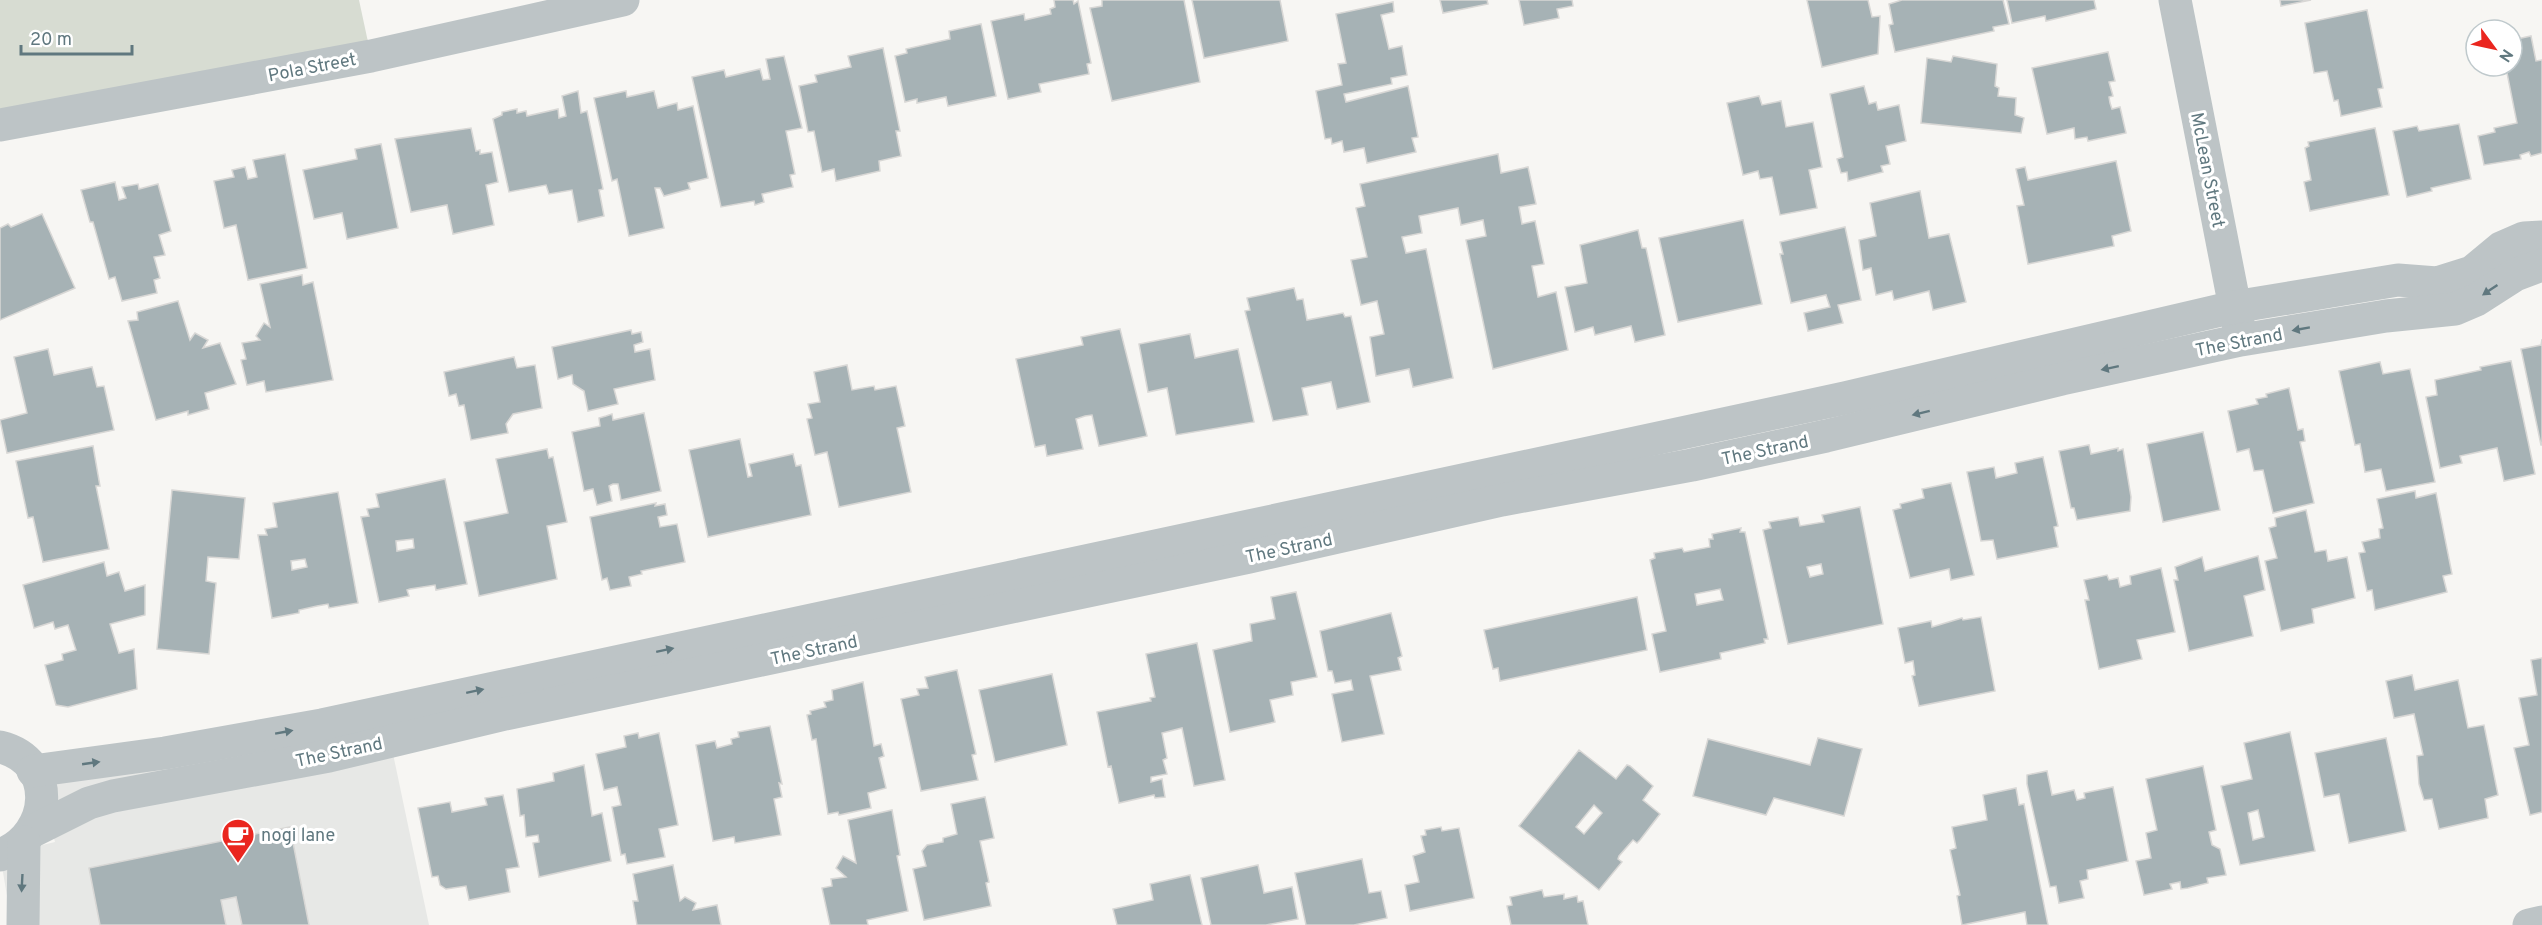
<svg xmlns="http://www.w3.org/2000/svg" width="2542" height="925" viewBox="0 0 2542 925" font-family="Overpass,sans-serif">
	<rect width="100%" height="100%" fill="#f7f6f3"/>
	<polygon fill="#e7e8e6" points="384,711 429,925 12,925 0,855 55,842 40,787"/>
	<polygon fill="#d7dcd2" points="0,0 359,0 371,56 0,125"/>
	<g fill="#a6b2b5" stroke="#d8d7d5" stroke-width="1.5" fill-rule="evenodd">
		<polygon points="1054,0 1073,0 1074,4 1078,1 1091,63 1087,64 1089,74 1039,84 1041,92 1008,99 991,21 1024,14 1025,20 1051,14 1050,9 1055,7"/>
		<polygon points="1102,0 1184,0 1200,82 1112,101 1090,8 1102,6"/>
		<polygon points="1192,0 1280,0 1288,41 1204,58"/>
		<polygon points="1440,0 1487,0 1488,4 1443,13"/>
		<polygon points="1519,0 1572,0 1573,6 1557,9 1559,18 1524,25"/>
		<polygon points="1807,0 1868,0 1872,17 1880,16 1878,54 1822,67"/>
		<polygon points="1902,0 2003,0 2009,24 1993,27 1994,31 1895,52 1889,25 1893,24 1889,4"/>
		<polygon points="2007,0 2094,0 2096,9 2046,21 2045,16 2012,23"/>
		<polygon points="2280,0 2311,0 2281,6"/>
		<polygon points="1393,2 1394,12 1381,15 1383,23 1389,49 1402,46 1407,75 1391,78 1392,84 1344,94 1346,102 1408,86 1418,137 1412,138 1416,152 1367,163 1364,148 1344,152 1342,141 1332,144 1331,138 1325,139 1316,91 1342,85 1338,64 1346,63 1336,14"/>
		<polygon points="2367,10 2383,88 2378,89 2382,107 2341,116 2338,100 2334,101 2327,71 2314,73 2305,23"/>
		<polygon points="981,24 996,96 948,106 946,97 917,103 917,99 905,102 895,56 907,53 906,49 950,39 949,31"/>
		<polygon points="2531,36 2536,61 2542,60 2542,153 2531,156 2529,152 2520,155 2521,159 2484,165 2478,136 2495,132 2494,128 2517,123 2506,68 2513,67 2512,40"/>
		<polygon points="883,48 900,131 896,131 901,156 879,161 880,171 836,181 834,169 822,172 814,131 808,132 799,86 817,82 815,75 851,67 848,56"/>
		<polygon points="2108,52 2115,81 2109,82 2113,96 2109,97 2110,103 2112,109 2120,107 2126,133 2088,141 2087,137 2075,139 2074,128 2047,134 2032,68"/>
		<polygon points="784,56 802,128 786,131 795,174 790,175 793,187 762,194 764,202 755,205 754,201 721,207 692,77 724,70 726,77 760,69 763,80 770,79 766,59"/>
		<polygon points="1953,56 1997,64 1995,86 1999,88 1998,96 2016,98 2015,115 2024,118 2021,133 1921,123 1927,58 1951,62"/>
		<polygon points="1864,86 1869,104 1876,102 1878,110 1899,105 1906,141 1886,146 1890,164 1881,166 1883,172 1848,181 1847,172 1841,173 1837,159 1843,157 1830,94"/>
		<polygon points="578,91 581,113 587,111 603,189 599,190 604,216 578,222 572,190 549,194 546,185 509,192 493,119 502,115 502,112 517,109 517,113 526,111 527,116 558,109 559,118 566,116 562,96"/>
		<polygon points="626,91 627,97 654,91 658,108 677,103 678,110 693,106 708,178 688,183 690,189 664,196 660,188 655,188 664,228 629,236 617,179 612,181 594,98"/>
		<polygon points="1759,96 1762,105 1781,101 1786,127 1813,122 1822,167 1809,170 1817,208 1780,215 1772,177 1760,179 1758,171 1743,175 1727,103"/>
		<polygon points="2459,124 2471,179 2431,188 2432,191 2407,197 2393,131 2417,126 2419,131"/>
		<polygon points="471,128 476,151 480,150 480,154 492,152 498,182 486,185 494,225 453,234 447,205 411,212 395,139"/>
		<polygon points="2375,128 2389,195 2310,211 2304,182 2311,180 2305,148 2309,146 2308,142"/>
		<polygon points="381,144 398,228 347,239 342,213 314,219 303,170 357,159 355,149"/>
		<polygon points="285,154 307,268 248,280 236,225 224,228 214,181 234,177 232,170 245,167 248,179 257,177 253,160"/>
		<polygon points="1498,154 1501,173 1528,167 1536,204 1519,207 1522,224 1535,221 1544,264 1532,266 1538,297 1556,292 1568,350 1493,369 1466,240 1486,236 1483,220 1461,225 1458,208 1419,216 1422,233 1402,237 1406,253 1426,249 1453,378 1413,387 1409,369 1376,376 1370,337 1384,334 1377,301 1361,305 1351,260 1367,257 1356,208 1365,206 1360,184"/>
		<polygon points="2116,161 2131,231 2112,236 2114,246 2028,264 2017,206 2024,205 2016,169 2025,167 2028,180"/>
		<polygon points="115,182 119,200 126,198 122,187 138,184 139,189 158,184 171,231 159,235 165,255 154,257 160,278 154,280 157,293 122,301 115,277 109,279 93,222 90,222 81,190"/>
		<polygon points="1920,191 1929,238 1949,234 1966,302 1933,310 1929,291 1894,300 1892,291 1876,295 1871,268 1863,270 1859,240 1876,236 1870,203"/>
		<polygon points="42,214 75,288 0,320 0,228 8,224 11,227"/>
		<polygon points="1743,220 1762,304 1678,322 1659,238"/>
		<polygon points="1845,227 1861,300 1838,305 1843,323 1808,331 1804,313 1830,307 1826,295 1791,303 1780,254 1783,254 1780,242"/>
		<polygon points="1638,230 1642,248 1646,248 1665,335 1635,342 1631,326 1595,335 1593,327 1575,332 1565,287 1587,283 1580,245"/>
		<polygon points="302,275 303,285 313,282 333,380 266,392 264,381 247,385 241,360 246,359 242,343 260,340 256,336 264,323 270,327 260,284"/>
		<polygon points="1294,288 1297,300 1303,299 1307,320 1343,313 1345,317 1351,316 1370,402 1337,409 1331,382 1302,388 1308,415 1273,421 1245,311 1250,310 1247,298"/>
		<polygon points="178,301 190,340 195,333 208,340 203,348 220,343 236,384 205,393 209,409 188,415 188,411 156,420 128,321 138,320 137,312"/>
		<polygon points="1120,329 1147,436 1099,446 1092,415 1085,416 1076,419 1083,449 1047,456 1045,445 1035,447 1016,359 1083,345 1081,337"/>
		<polygon points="631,330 632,334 641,332 643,342 634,345 635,352 650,349 655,380 614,389 618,404 588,411 584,391 573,384 572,375 558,379 552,347"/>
		<polygon points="1190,334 1195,358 1238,349 1254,422 1176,435 1167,388 1148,392 1139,344"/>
		<polygon points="2542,339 2542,445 2541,445 2521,349 2541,345"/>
		<polygon points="48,349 54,375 92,367 97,387 104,386 114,430 7,453 0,420 27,413 14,357"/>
		<polygon points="514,357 517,368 535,365 542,408 513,414 506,424 508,433 471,440 464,405 459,406 456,394 449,396 444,372"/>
		<polygon points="2511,361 2535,474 2504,481 2497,448 2460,456 2462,463 2440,468 2426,397 2437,395 2435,380 2481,370 2480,367"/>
		<polygon points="2380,362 2383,374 2410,369 2435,482 2386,491 2381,469 2365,472 2360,444 2355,445 2339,371"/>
		<polygon points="847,365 852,390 874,386 875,390 896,386 905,426 897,428 911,492 839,507 827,452 815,455 807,419 812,418 808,404 820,402 814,372"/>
		<polygon points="2289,388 2298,430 2303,429 2305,441 2300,442 2314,503 2273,513 2263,470 2254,471 2249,449 2237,452 2228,411 2258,404 2256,399 2267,397 2266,394"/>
		<polygon points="644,413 661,491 621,500 618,484 613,484 609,486 612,501 597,505 593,489 584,491 572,432 600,426 599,418 606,416 612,414 613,420"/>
		<polygon points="2203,432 2220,510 2163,522 2147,444"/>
		<polygon points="740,439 748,477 752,476 749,464 793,454 796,466 801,465 811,515 708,537 689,450"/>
		<polygon points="2089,445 2091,454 2118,448 2118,451 2123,449 2131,497 2130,511 2077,520 2074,508 2071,508 2059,451"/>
		<polygon points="93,446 100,486 96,486 109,549 43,562 33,517 28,518 16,461"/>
		<polygon points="547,449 549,458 553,457 567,522 547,526 557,579 479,596 464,522 508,513 496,459"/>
		<polygon points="2043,457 2058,526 2054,527 2058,547 1997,559 1993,540 1981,541 1967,472 1994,467 1996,478 2017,473 2015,463"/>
		<path d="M 445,479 L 467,584 L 436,590 L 435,585 L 410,589 L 407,590 L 409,596 L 379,602 L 361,517 L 369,516 L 367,509 L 379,507 L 376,494 ZM 413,539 L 414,548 L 397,551 L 396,541 Z"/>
		<polygon points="1951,483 1974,575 1951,580 1949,569 1910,578 1893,510 1901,508 1900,504 1924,498 1922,489"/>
		<polygon points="172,490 245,498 239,559 208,557 206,581 216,583 209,654 157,649"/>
		<polygon points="2415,491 2416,498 2436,493 2452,574 2443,576 2447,592 2375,610 2372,590 2367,591 2359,553 2365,552 2362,542 2380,538 2379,529 2383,528 2377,499"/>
		<path d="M 338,492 L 358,603 L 329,608 L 328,604 L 317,606 L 299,610 L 299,613 L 272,618 L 258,535 L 267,535 L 265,529 L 277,527 L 273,503 ZM 305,559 L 307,567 L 292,570 L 291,561 Z"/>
		<polygon points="656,503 655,506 665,504 667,515 658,517 660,527 677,524 685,562 641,571 642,574 629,577 631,586 610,590 607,578 602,580 590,517"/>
		<path d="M 1860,507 L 1883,624 L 1788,644 L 1763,530 L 1771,528 L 1769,522 L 1798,517 L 1800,526 L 1824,522 L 1822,515 ZM 1821,564 L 1823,574 L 1810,577 L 1807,567 Z"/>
		<polygon points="2306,510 2315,552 2326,550 2328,561 2347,557 2355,598 2312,609 2314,623 2281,631 2265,561 2277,558 2269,528 2276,526 2275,518"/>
		<path d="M 1741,528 L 1740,532 L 1745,532 L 1768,639 L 1764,639 L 1765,643 L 1720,653 L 1721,659 L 1660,672 L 1652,634 L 1666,631 L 1650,560 L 1655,558 L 1654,553 L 1682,548 L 1684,552 L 1710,547 L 1709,539 L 1713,539 L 1712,534 ZM 1720,589 L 1723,600 L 1697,605 L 1695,594 Z"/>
		<polygon points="2258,556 2265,590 2244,596 2253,636 2189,651 2174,580 2178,580 2175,567 2202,557 2205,571"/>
		<polygon points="104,562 107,576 119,572 125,591 145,585 145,615 110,624 119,653 134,649 137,689 68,707 56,705 45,665 63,660 62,654 76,650 68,625 55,629 53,622 34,628 23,585"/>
		<polygon points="2161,568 2175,632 2137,640 2142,659 2099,669 2085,600 2089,600 2084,580 2107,575 2109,580 2118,578 2120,587 2131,584 2130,576"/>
		<polygon points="1296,592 1317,677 1291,682 1293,695 1270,700 1275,722 1230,732 1213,650 1252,641 1250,624 1275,619 1271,597"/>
		<polygon points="1637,597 1647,650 1500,681 1498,668 1493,669 1484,630"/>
		<polygon points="1391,613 1402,656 1398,658 1401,670 1370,676 1384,734 1342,742 1332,694 1353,690 1351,680 1335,683 1332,671 1328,671 1320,631"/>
		<polygon points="1981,617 1995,691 1919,706 1912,676 1915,675 1913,661 1905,663 1898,628 1931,621 1932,627 1962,618 1963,620"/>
		<polygon points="1197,643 1225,780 1194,786 1182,728 1162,733 1167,758 1163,760 1167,774 1151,777 1151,782 1162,779 1165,797 1155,798 1154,795 1119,803 1111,766 1108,767 1097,712 1151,701 1150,698 1155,697 1146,654"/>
		<polygon points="2542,658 2542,812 2530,815 2514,748 2529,745 2519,698 2537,695 2531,660"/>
		<polygon points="957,670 976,754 972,755 978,780 921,791 901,699 919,695 917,689 928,688 925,677"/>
		<polygon points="1052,674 1067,745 995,762 979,690"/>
		<polygon points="2412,675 2415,690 2458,680 2468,728 2484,725 2498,795 2485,799 2488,818 2439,829 2432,799 2424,800 2419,784 2417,756 2423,755 2414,714 2394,718 2386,681"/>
		<polygon points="863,682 874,746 881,744 884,756 879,758 886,788 868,793 871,808 839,815 838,812 828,814 816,739 812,740 807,715 811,714 810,711 826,707 824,702 833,700 832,690"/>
		<polygon points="770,726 782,784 779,783 782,797 774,799 781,835 735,843 734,837 713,841 696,745 715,741 717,748 732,744 731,739 739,737 738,732"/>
		<path d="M 2290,732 L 2315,851 L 2240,865 L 2221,786 L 2252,779 L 2244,743 ZM 2258,810 L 2264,837 L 2253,840 L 2248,813 Z"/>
		<polygon points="638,733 639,738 659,733 678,825 659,829 665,857 627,864 625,854 621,855 612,807 621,805 617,787 604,790 596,754 626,747 624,736"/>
		<polygon points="1818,738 1862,749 1844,816 1774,798 1766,815 1693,796 1708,739 1810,765"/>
		<polygon points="2386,738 2406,831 2349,843 2339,794 2324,797 2315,753"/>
		<path d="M 1579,750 L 1616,779 L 1627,765 L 1630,766 L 1653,786 L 1643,800 L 1660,814 L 1640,840 L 1637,843 L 1633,840 L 1619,856 L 1618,859 L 1622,862 L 1599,890 L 1519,826 ZM 1594,805 L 1602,813 L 1584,834 L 1576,827 Z"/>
		<polygon points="584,765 592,816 602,813 611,861 539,877 533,843 539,842 538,835 526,837 524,815 520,816 517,789 554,781 553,773"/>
		<polygon points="2203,766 2216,830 2209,832 2212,845 2220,849 2226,875 2207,878 2208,883 2188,888 2181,889 2180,882 2170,884 2172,889 2144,895 2136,861 2151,858 2146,833 2157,830 2146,779"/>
		<polygon points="2047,771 2052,795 2074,790 2077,800 2085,798 2084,793 2113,787 2128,861 2087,870 2088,879 2080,881 2084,898 2059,903 2056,886 2050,887 2027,784 2027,775"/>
		<polygon points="2016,788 2019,805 2024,804 2048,925 2027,925 2025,912 1962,925 1957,896 1960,895 1950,850 1956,848 1952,827 1987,820 1983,795"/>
		<polygon points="503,795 519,867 506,869 510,892 469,900 466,886 446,889 440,885 438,876 432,877 418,808 450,802 452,812 487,805 485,798"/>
		<polygon points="985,797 994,838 980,841 989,882 986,883 991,906 924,920 913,869 926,866 922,851 927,845 943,842 943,838 957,834 951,804"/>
		<polygon points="892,810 900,855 897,856 908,911 867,920 868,925 830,925 822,888 832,886 831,879 846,877 836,868 843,856 856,863 848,820"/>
		<polygon points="290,827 309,925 242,925 236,897 221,900 226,925 100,925 89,868"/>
		<polygon points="1441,827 1442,831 1459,828 1474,898 1410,911 1405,885 1419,882 1413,856 1425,852 1421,836 1426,835 1425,830"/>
		<polygon points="1362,859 1369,893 1381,891 1387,918 1354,925 1306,925 1295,873"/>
		<polygon points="673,865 680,901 685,897 696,903 693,910 717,905 721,925 637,925 633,901 638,901 633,874"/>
		<polygon points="1258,865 1264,893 1292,887 1298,919 1266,925 1211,925 1201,878"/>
		<polygon points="1190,875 1202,925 1117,925 1113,909 1153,900 1150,884"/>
		<polygon points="1542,890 1544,897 1564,894 1564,899 1577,896 1578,902 1583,901 1588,925 1511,925 1507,906 1512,905 1510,897"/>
	</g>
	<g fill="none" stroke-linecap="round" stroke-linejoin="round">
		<g stroke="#bdc4c6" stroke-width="33">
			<polyline points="2175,0 2239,328"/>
			<polyline points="0,125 371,56 623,0"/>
			<path d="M 0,747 C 58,761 53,835 0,855"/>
			<polyline points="33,771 165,753 322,725 1845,398 2234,307 2398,280 2437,283 2472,272 2501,248 2524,238 2542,237"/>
			<polyline points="33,831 89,803 113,796 329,756 505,714 1249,557 1502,500 1692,465 1826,436 2062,379 2241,340 2386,316 2455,309 2476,300 2515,275 2542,265"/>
			<polyline points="23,925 24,842"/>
			<polyline points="2529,925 2542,922"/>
		</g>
	</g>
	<defs><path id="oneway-solid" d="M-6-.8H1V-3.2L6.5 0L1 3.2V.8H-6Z" transform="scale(1.5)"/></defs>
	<g fill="#60787f">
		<use href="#oneway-solid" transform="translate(2490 290) rotate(146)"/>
		<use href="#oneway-solid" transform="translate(2301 329) rotate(170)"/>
		<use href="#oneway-solid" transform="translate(2110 368) rotate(168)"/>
		<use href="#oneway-solid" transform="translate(1921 413) rotate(166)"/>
		<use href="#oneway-solid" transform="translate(665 650) rotate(-12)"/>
		<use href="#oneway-solid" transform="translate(475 691) rotate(-12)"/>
		<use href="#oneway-solid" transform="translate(284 732) rotate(-10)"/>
		<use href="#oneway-solid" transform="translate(91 763) rotate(-8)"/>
		<use href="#oneway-solid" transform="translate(22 883) rotate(93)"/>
	</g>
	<defs>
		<g id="cafe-pin" transform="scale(1.725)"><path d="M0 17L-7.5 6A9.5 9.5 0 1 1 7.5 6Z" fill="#ea261f" stroke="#fff"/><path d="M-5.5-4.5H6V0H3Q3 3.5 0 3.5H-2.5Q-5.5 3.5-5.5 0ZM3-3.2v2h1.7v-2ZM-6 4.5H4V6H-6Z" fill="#fff"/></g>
	</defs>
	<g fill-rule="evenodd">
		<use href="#cafe-pin" x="238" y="835"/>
	</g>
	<g text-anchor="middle" stroke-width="6" stroke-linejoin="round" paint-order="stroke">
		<g font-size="18" fill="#60787f" stroke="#fff">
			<text transform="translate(312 67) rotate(-11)" y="6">Pola Street</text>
			<text transform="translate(2208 170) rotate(79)" y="6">McLean Street</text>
			<text transform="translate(2239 342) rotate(-11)" y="6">The Strand</text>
			<text transform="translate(1765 450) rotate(-12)" y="6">The Strand</text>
			<text transform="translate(1289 548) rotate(-12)" y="6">The Strand</text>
			<text transform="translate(814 650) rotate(-12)" y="6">The Strand</text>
			<text transform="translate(339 752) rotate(-12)" y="6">The Strand</text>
		</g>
		<g font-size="18" fill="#60787f" stroke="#fff" text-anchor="start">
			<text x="261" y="841">nogi lane</text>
		</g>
	</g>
	<g transform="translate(2494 48) rotate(123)"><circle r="28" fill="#ffffff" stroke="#bfc9cc" stroke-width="1.5"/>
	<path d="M0-4.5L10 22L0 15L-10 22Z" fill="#ea261f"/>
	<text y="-9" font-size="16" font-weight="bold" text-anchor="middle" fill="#60787f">N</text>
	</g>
	<path d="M21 45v9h111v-9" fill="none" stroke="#60787f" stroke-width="3"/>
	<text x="30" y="45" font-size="18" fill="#60787f" stroke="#ffffff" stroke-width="4.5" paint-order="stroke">20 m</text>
</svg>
